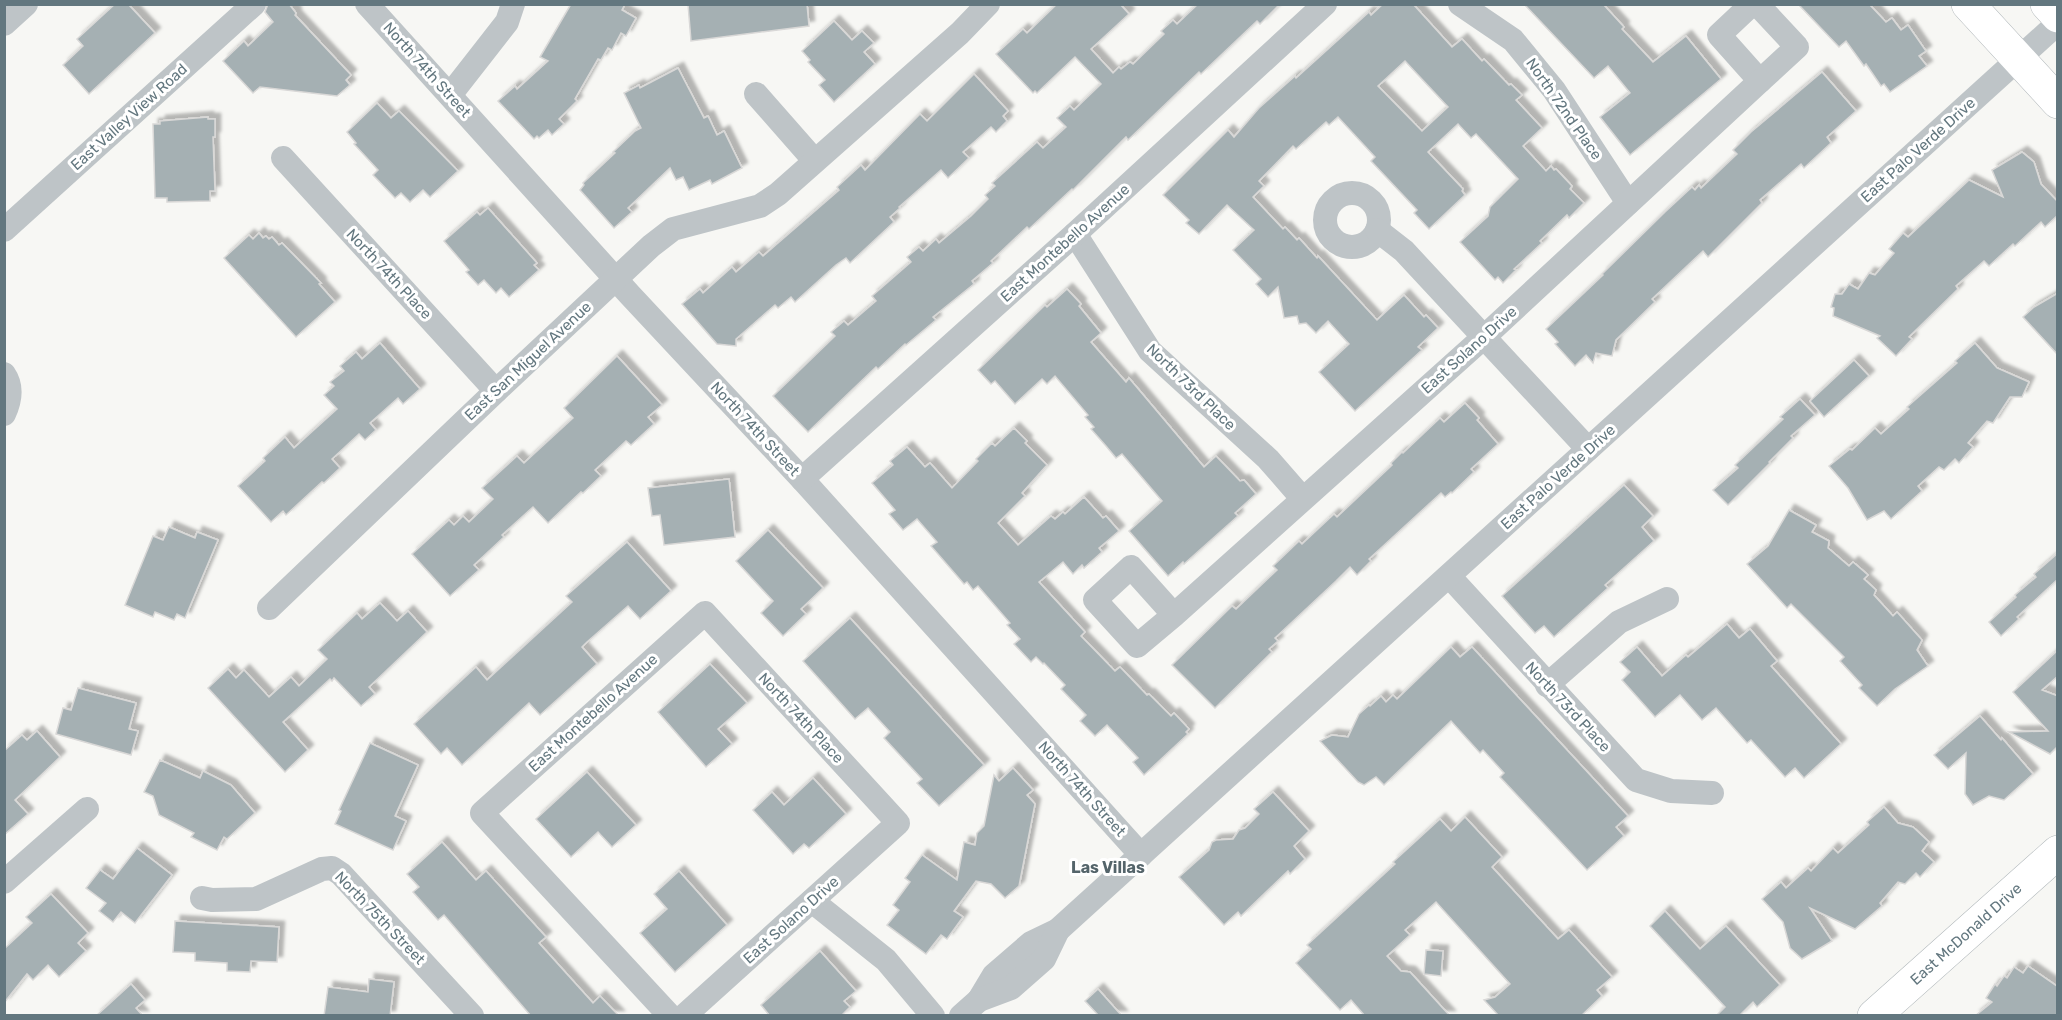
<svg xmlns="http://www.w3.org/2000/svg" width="2062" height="1020" viewBox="0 0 2062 1020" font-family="Rubik,sans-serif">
	<defs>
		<filter id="shadow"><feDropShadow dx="5.5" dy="-5.5" stdDeviation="1.5" flood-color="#0004"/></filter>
	</defs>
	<rect width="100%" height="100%" fill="#f7f7f4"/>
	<g fill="#a5b0b3" stroke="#d9d8d7" stroke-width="1.5" fill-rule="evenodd" filter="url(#shadow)">
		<polygon points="115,4 128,4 155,33 89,94 63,65 83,46 77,39"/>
		<polygon points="268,4 289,4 296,13 295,15 351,75 346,80 350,85 337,96 260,87 253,93 223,61 244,41 248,46 273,22 265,12"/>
		<polygon points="571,4 625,4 622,10 636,18 626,36 621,33 612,50 608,48 601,60 598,59 575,99 577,101 559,119 564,124 552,135 548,130 539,138 537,136 534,139 498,101 515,86 517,89 548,61 540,57"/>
		<polygon points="688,4 807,4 809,26 691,41"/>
		<polygon points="1057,4 1120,4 1129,14 1091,49 1113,73 1119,67 1121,69 1130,62 1133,64 1164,34 1161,31 1173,20 1177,24 1198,4 1280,4 1260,24 1257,21 1201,74 1199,72 1128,140 1126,137 1073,190 1072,189 1029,229 1027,227 991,261 993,263 972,281 974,284 933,317 936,320 906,345 905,344 878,369 876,367 808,432 773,396 835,336 831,332 844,321 848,325 876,301 872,296 911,262 907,257 919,247 923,251 936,239 939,243 971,216 988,199 985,195 995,186 992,183 1037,142 1043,148 1066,127 1057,118 1070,106 1074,110 1101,84 1075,57 1037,93 1035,91 1033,93 996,54 1023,29 1027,33"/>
		<path d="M 1383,4 L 1413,4 L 1452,47 L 1462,39 L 1482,61 L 1484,59 L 1509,85 L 1511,84 L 1522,95 L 1516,100 L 1542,128 L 1523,146 L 1546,171 L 1551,166 L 1554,170 L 1556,169 L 1572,186 L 1570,189 L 1584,203 L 1569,218 L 1567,215 L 1540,241 L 1542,243 L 1514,269 L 1516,270 L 1503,283 L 1498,277 L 1495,280 L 1460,242 L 1488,216 L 1490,207 L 1518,179 L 1476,134 L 1471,138 L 1458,124 L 1428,152 L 1463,189 L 1462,191 L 1465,195 L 1429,229 L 1414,213 L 1417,210 L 1371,161 L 1375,157 L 1338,117 L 1329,125 L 1326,122 L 1296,149 L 1293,146 L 1259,181 L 1264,186 L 1253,197 L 1283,229 L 1285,227 L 1297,240 L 1299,238 L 1317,258 L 1318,256 L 1377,320 L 1404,295 L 1424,317 L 1426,315 L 1438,328 L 1418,347 L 1422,350 L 1355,411 L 1319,372 L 1349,344 L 1328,321 L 1316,333 L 1306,323 L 1299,324 L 1297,316 L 1284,318 L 1278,287 L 1268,297 L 1256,284 L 1261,279 L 1233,250 L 1254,230 L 1227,205 L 1199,234 L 1186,223 L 1189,220 L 1163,195 L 1228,130 L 1234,137 L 1259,108 L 1295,76 L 1296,78 L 1369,12 L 1371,15 ZM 1405,61 L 1448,107 L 1422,131 L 1378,86 Z"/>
		<polygon points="1524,4 1603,4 1624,27 1622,29 1653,62 1686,36 1721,79 1630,155 1600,117 1630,93 1608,66 1594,78"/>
		<polygon points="1798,4 1869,4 1886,22 1892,18 1901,30 1908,25 1926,51 1919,56 1927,66 1890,92 1884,84 1881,86 1866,64 1864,66 1846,41 1839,47"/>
		<polygon points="834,21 852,40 862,31 874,43 864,52 875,64 834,102 819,85 825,80 808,62 810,60 802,51"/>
		<polygon points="678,68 704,118 708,116 717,135 724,131 742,168 712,184 710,180 689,190 683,177 676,180 670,168 628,208 632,212 614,228 580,190 584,185 583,183 615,153 613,152 635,131 641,128 624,93 639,85 640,88"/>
		<polygon points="1822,72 1856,111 1827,137 1831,143 1804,168 1801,164 1760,200 1762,203 1708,257 1703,251 1652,299 1655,302 1616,340 1612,356 1596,353 1593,363 1586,355 1575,366 1555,344 1558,342 1546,329 1603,275 1602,274 1665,212 1692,187 1695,190 1699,185 1701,188 1737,154 1733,150 1751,132"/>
		<polygon points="974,74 1008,111 1003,116 1007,121 996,132 991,127 963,152 969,158 948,178 941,170 899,207 900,208 890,217 894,222 850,263 846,258 836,265 795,302 791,297 778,308 775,305 736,339 736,346 717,344 682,304 700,289 703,293 732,267 736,272 759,252 763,256 839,190 837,187 861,165 865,170 920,114 927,121"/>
		<polygon points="377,103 391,118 399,111 458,171 430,197 423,190 410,202 401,193 395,198 373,175 378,170 354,144 356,143 347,132"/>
		<polygon points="208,117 208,119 215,119 215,137 213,137 215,191 210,191 210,201 167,202 167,198 155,198 153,124 160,124 160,121"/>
		<polygon points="2022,152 2034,162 2041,184 2058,202 2058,215 2045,227 2041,222 2015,246 2013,244 1989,266 1984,261 1956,286 1958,289 1909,337 1912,339 1896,356 1877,338 1880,336 1833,316 1834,308 1831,307 1835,294 1842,294 1849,284 1858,289 1869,273 1875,275 1894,253 1889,249 1903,233 1908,237 1969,180 2003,197 1992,170"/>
		<polygon points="488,208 537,263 534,265 539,270 509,297 501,288 496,293 484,280 478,285 466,272 469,270 444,241 477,212 480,215"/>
		<polygon points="259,233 263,238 266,236 269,239 272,237 279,245 282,243 321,283 319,284 335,302 296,337 224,258 249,235 253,239"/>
		<polygon points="1067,289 1081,304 1079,306 1101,333 1091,342 1126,382 1129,378 1204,467 1216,456 1240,481 1244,480 1256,494 1235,513 1238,516 1184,564 1183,562 1168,576 1129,531 1162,501 1122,454 1116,458 1106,446 1091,429 1094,427 1085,417 1088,415 1055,376 1047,384 1042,379 1015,404 995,381 991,384 978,370 1045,305 1047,307"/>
		<polygon points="2058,293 2058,355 2023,317 2034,307"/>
		<polygon points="380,343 420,389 403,404 398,398 370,423 376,430 365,440 359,434 332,459 340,468 324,483 322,482 286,515 283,511 271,522 238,486 265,461 263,458 285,437 294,448 337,409 324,395 334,386 330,382 344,371 340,366 356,352 362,359"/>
		<polygon points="1975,343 1997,368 2029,382 2022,397 2010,397 1993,423 1987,421 1968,443 1973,447 1959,463 1955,459 1944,470 1939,467 1918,486 1922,491 1891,519 1884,511 1867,520 1848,488 1829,466 1850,449 1852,450 1875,428 1881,434 1909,409 1907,407 1957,363 1955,361"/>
		<polygon points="617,356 662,405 648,417 654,424 631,445 626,441 595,470 601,476 583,493 581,492 548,523 533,507 502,535 504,537 474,565 479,570 450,596 412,554 449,520 454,525 463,516 469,522 493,499 482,488 517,456 524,463 573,418 564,408"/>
		<polygon points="1854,360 1869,376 1824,417 1810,401"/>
		<polygon points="1800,399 1815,415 1791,436 1793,438 1769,462 1770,463 1728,505 1713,490 1738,468 1735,465 1783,419 1780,417"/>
		<polygon points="1465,403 1479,418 1477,420 1498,444 1471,469 1474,472 1452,493 1451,492 1445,497 1441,493 1369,559 1371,561 1357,575 1350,567 1336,581 1275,638 1278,641 1269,649 1272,652 1215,708 1172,665 1232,606 1236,609 1277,570 1273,566 1299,541 1302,544 1334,514 1337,517 1392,465 1391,463 1402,452 1403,453 1440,418 1444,422"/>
		<polygon points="1014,428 1027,441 1025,443 1047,465 1022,493 1025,496 998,523 1018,545 1051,516 1055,519 1063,512 1065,514 1084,497 1103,518 1106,516 1119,531 1099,548 1102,552 1084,568 1082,565 1073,574 1063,562 1039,582 1085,632 1081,636 1115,671 1120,667 1147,695 1149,694 1171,716 1174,713 1189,729 1186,732 1188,734 1144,775 1133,762 1138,758 1107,725 1095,736 1080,721 1086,715 1061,689 1065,685 1044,663 1043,664 1036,657 1031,662 1014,644 1020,639 1007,625 1010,623 978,586 973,590 967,582 964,584 931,546 937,542 917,519 903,530 889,514 895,510 872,483 893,465 890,461 907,447 925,467 930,463 952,488 978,461 976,459 992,443 995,446"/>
		<polygon points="729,479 735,537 664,545 660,515 652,516 648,488"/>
		<polygon points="1624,485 1653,516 1642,527 1654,541 1605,585 1608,588 1554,637 1544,626 1535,633 1502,596"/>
		<polygon points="1789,510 1816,525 1812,532 1829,541 1828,548 1849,566 1853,562 1868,575 1864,579 1876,590 1874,595 1893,616 1897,612 1922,640 1917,650 1928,666 1895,689 1877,706 1859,688 1862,685 1840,661 1844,657 1791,604 1787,608 1747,564 1768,546"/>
		<polygon points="169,527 195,538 197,532 218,540 185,618 177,614 174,620 155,612 153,617 125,605 153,536 163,540"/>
		<polygon points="768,530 823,588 801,609 806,614 783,636 761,613 773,601 736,561"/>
		<polygon points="627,542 671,591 640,619 628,606 587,642 582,647 597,664 540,715 529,703 462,765 447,748 441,754 414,724 476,667 487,680 572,602 566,596"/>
		<polygon points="2058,553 2058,579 2017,617 2019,619 2001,636 1989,622 2016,597 2015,595 2036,577 2034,574"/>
		<polygon points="380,603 397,621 408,611 427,632 369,687 375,694 361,706 334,678 332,681 330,679 283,722 308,750 285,772 208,688 228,669 236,678 244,670 269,697 291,677 299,686 327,659 318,650 357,613 362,619"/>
		<polygon points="850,618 984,765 939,806 917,783 922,779 884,738 890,732 868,708 855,719 803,661"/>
		<polygon points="1727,624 1739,638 1750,629 1777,661 1771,666 1841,744 1804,778 1795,768 1785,777 1751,740 1747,743 1716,708 1702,720 1680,695 1655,717 1622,680 1630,672 1620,662 1637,647 1662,676 1686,655 1688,657"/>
		<polygon points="1451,647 1460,657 1472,647 1628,816 1616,827 1624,836 1587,870 1500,777 1504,773 1483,750 1480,753 1451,721 1384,785 1376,777 1364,785 1358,782 1320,741 1332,735 1348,737 1359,714 1369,705 1370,706 1381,696 1386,702 1393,695 1397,699"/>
		<polygon points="2058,650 2058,676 2042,690 2058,696 2058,746 2050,754 2009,732 2048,731 2013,692"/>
		<polygon points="710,664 747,703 718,729 732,744 706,767 658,712"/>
		<polygon points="78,688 136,703 129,729 138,731 131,755 56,734 63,708 71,710"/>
		<polygon points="1980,716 2001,740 2002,738 2033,774 2004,800 1989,796 1973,805 1965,794 1966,753 1948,769 1934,755"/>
		<polygon points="37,731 60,757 15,800 28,814 4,835 4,751 22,735 27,740"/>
		<polygon points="370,743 418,765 395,816 406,821 393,850 335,824 341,811 339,810"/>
		<polygon points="160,760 200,778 203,771 231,785 255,813 227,839 224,837 217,850 191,837 194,833 159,815 153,796 144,792"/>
		<polygon points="1013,768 1033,790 1027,795 1035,804 1019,886 1005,898 991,884 976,881 954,911 963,917 947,939 941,935 926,954 887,925 899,910 893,905 910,882 905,878 922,855 957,880 964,842 975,845 977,833 984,826 994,775 999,781"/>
		<polygon points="587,772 636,825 612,847 598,832 571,857 536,819"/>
		<polygon points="813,778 846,814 809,848 804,844 793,854 753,810 772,792 784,805"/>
		<polygon points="1273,792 1309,831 1294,846 1305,859 1290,874 1288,871 1241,916 1238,912 1224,925 1179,877 1209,850 1212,842 1216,840 1233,839 1239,830 1245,828 1259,814 1254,809"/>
		<polygon points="1884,807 1898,823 1913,827 1929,842 1922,851 1934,862 1920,877 1916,873 1905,884 1898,882 1880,903 1882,906 1855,929 1810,908 1832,941 1802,959 1790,948 1783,922 1762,899 1781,882 1786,888 1808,868 1811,871 1833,848 1838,853 1869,825 1867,822"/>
		<polygon points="1465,817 1502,857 1492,867 1558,939 1569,930 1612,977 1597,990 1602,996 1581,1016 1499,1016 1484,1000 1495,997 1510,984 1436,902 1405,930 1410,935 1387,956 1401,971 1410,972 1450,1016 1365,1016 1351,1000 1340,1010 1296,963 1311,949 1307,945 1395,864 1393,862 1440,819 1451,831"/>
		<polygon points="442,842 476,880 486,871 546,937 539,943 593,1003 600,996 619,1016 531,1016 444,915 438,920 413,892 419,887 407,874"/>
		<polygon points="137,848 172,875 135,923 121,912 113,922 99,911 106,903 86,888 100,870 113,879"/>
		<polygon points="679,871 727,925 675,972 640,933 667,909 654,894"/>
		<polygon points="51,894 88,933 78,943 86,951 59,977 48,965 33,980 27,974 4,1003 4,949 32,923 26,917"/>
		<polygon points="1665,911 1700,949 1726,926 1780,985 1757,1007 1753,1002 1739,1016 1716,1016 1725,1007 1650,926"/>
		<polygon points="175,921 279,927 277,962 251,961 250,972 227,971 227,963 195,961 195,953 173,952"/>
		<polygon points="1426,950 1443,951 1441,976 1424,974"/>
		<polygon points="820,951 856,991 844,1001 850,1007 841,1016 770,1016 761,1005"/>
		<polygon points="2028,966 2058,987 2058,1016 1975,1016 1992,1002 1986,998 1995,984 1997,986 2004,976 2007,978 2014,967 2023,973"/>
		<polygon points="369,979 394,982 390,1016 324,1016 328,987 368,992"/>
		<polygon points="131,984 145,1000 136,1008 143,1016 96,1016"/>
		<polygon points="1098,989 1122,1016 1099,1016 1085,1001"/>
	</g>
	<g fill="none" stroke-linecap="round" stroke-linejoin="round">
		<g stroke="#b1b8bb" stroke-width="34">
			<polyline id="secondary" points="1874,1016 2058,852"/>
		</g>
		<g stroke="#b2b8bb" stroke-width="34">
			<g id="primary">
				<polyline points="1968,4 2058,102"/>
				<polyline points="2047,4 2058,16"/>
			</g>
		</g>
		<g stroke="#bec4c7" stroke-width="24">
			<polyline points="367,4 630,295 802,479 1141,855"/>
			<polyline points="1460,4 1513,40 1554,90 1628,203"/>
			<polyline points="1752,4 1719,35 1760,81 1797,47 1757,4"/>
			<polyline points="4,24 26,4"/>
			<polyline points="756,94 814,160"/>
			<polyline points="450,95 507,22 513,4"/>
			<polyline points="283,158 496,391"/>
			<circle cx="1352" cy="220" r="27"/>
			<polyline points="4,230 254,4"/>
			<polyline points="1377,230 1404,251 1588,449"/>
			<polyline points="1075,234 1150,351 1268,459 1302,498"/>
			<path d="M 4,374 C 13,387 10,401 4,414"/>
			<polyline points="802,479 1075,234 1325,4"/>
			<polyline points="1449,576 1636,780 1671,791 1712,793"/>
			<polyline points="269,608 496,391 651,246 673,229 760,206 778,194 960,33 988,4"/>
			<polyline points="1174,615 1131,567 1095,600 1137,646 1174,615 1484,337 1760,81"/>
			<polyline points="1547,685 1619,622 1667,599"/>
			<polyline points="4,882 87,809"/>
			<polyline points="202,898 212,900 256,899 322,869 332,868 341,874 472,1016"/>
			<polyline points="812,901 886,960 933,1016"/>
			<polyline points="979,1000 994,975 1031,943 1058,930 2058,23"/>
			<polyline points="670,1016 482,813 705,613 898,823 684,1016"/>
			<polyline points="961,1016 979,1000 1011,988 1044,959 1058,930"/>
		</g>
		<use href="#secondary" stroke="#fff" stroke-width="33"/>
		<use href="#primary" stroke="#fff" stroke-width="33"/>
	</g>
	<g text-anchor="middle" stroke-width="6" stroke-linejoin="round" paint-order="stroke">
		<g font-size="15" fill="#63777f" stroke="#fff">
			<text transform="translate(427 70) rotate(48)" y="5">North 74th Street</text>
			<text transform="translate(1564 109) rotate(55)" y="5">North 72nd Place</text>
			<text transform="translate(129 117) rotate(-42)" y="5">East Valley View Road</text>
			<text transform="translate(1918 150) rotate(-42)" y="5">East Palo Verde Drive</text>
			<text transform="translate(1065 243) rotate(-42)" y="5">East Montebello Avenue</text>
			<text transform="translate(389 274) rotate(47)" y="5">North 74th Place</text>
			<text transform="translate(1469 350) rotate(-42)" y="5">East Solano Drive</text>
			<text transform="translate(528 361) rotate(-43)" y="5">East San Miguel Avenue</text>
			<text transform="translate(1191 387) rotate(44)" y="5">North 73rd Place</text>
			<text transform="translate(755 429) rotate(47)" y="5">North 74th Street</text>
			<text transform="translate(1558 477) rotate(-42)" y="5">East Palo Verde Drive</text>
			<text transform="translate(1568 707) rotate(47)" y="5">North 73rd Place</text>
			<text transform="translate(593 713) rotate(-42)" y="5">East Montebello Avenue</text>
			<text transform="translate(801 718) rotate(47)" y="5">North 74th Place</text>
			<text transform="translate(1082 789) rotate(48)" y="5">North 74th Street</text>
			<text transform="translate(380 918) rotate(46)" y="5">North 75th Street</text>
			<text transform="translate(791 920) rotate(-42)" y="5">East Solano Drive</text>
			<text transform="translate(1966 934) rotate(-42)" y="5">East McDonald Drive</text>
		</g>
		<g font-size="16" font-weight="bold" fill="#54646a" stroke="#fff">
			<text x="1108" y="873">Las Villas</text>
		</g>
	</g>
	<rect width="2062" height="1020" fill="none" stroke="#63777f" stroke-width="12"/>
</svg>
